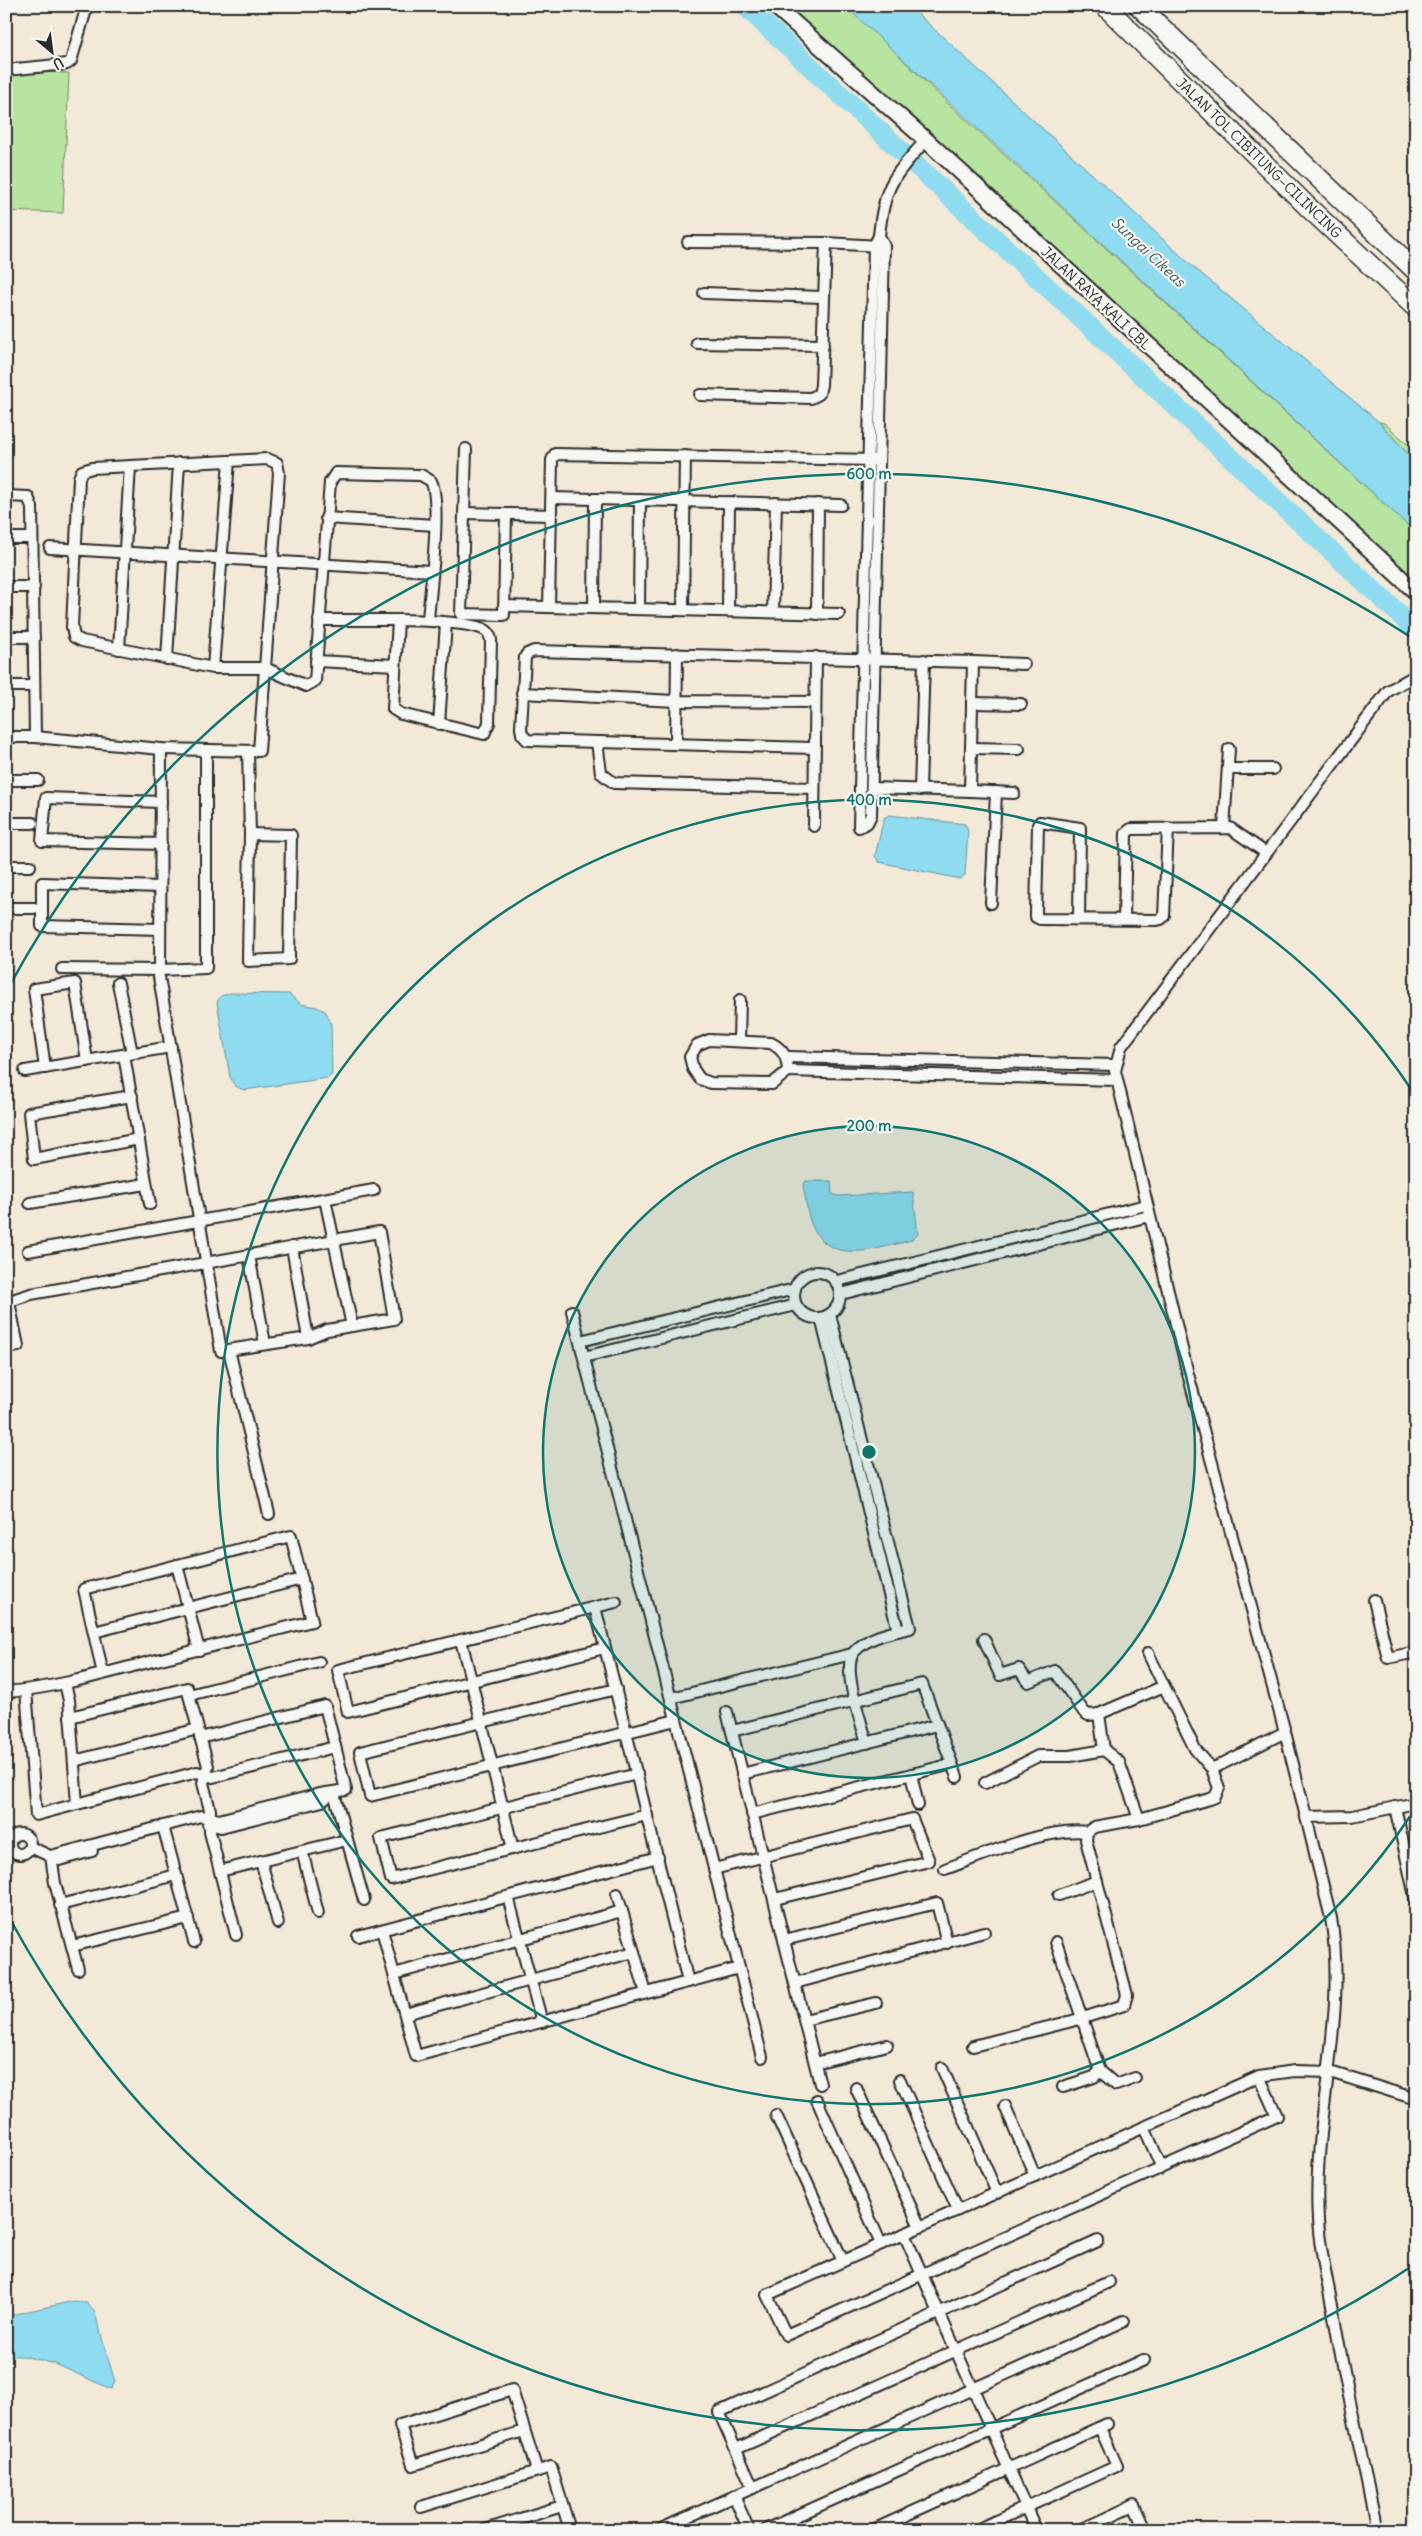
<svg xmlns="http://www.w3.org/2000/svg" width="1422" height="2536" viewBox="0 0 1422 2536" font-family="Delius,sans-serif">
	<rect width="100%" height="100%" fill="#f2e9d8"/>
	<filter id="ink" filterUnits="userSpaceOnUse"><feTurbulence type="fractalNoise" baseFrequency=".02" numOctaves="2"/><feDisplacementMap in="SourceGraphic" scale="10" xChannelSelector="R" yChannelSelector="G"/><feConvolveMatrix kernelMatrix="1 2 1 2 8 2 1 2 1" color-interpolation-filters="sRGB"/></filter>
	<g filter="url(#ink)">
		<g fill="#b8e4a1" stroke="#728866">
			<polygon points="774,6 848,6 940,96 1416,533 1416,592"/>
			<polygon points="6,71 69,73 63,213 6,211"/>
			<polygon points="1379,422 1384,423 1416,451 1416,463"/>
		</g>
		<g fill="#8fdbef" stroke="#6795a1">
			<polygon points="845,6 909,6 1191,265 1379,422 1416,463 1416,533"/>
			<polygon points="889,815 965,824 968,831 965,875 960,879 879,862 875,856 884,818"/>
			<polygon points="230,993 289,994 301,1004 317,1007 326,1012 331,1024 332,1075 328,1078 244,1090 235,1086 230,1077 217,1002 221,996"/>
			<path d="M 806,1181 L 831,1181 L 832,1194 L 838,1196 L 913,1192 L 918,1234 L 912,1240 C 882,1247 834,1266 814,1230 C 807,1218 806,1199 803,1185 Z"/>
			<polygon points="74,2301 85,2302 94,2310 115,2382 111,2389 55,2364 23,2356 6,2356 6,2316"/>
		</g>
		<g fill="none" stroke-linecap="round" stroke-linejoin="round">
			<polyline stroke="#8fdbef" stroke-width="20" points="745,6 1416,630"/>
			<g stroke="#2b2b2b" stroke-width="14">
				<g id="street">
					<polyline points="6,70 67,64 71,61 87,6"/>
					<polygon points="879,236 884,246 871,815 867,823 859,827 874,246"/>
					<path d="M 879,236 C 884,185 893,177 926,140"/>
					<polyline points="688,242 826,243 880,246"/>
					<polyline points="704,293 824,297"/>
					<polyline points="697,343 823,345"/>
					<polyline points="700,395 811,398 819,394 821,385 826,243"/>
					<polyline points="466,449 461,614 504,615 506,514"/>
					<polygon points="267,459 277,463 279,473 265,668 213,668 82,641 74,637 72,627 79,478 82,471 92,468"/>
					<polyline points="6,496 28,497 32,507 35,737"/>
					<polyline points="552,498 841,505"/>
					<polyline points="464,513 551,515"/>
					<polyline points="326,518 435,525"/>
					<polyline points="6,538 31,538"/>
					<polyline points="50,548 432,571"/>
					<polyline points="6,587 34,587"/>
					<polyline points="504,606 839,614"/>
					<polyline points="549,607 552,460 555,454 875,460"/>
					<polyline points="594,608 595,499"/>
					<polyline points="639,609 640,500"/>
					<polyline points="683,610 685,456"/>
					<polyline points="728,611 729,502"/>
					<polyline points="773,612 776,503"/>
					<polyline points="817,614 818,504"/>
					<polyline points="319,620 398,620"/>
					<path d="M 398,620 C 415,620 472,622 485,630 C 489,632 490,636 491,640 L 489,723 L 484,734 L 401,714 L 393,709 Z"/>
					<polyline points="6,637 34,637"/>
					<polyline points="119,649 130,466"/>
					<polyline points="167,659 179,463"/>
					<polyline points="316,661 395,665"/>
					<polyline points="973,662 1024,664"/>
					<polyline points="213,668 229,461"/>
					<polyline points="6,686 34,686"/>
					<polyline points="522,693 675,701 815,702"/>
					<polyline points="972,703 1021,704"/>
					<polyline points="439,724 446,623"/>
					<path d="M 6,737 L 35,737 L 161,749 L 259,751 L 265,668 L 306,686 L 315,681 L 330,482 L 336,473 L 421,475 L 431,481 C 442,502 430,592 428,620"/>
					<polyline points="597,742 601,773 614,783 814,788"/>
					<polyline points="676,743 677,654"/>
					<polyline points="814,748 527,740 522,734 521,728 525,657 527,654 534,651 973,662 970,791 872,788"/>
					<polyline points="971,748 1019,749"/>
					<polyline points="161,749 160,970 206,968 206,750"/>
					<polyline points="248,751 250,834 248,961 289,959 291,835 250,834"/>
					<polyline points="1228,769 1273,769"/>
					<polyline points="6,780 38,780"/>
					<polyline points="920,790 924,660"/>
					<polyline points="970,791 1014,793"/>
					<polyline points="6,823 33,823"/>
					<polyline points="814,826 816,657"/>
					<polyline points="1224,828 1229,749"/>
					<polyline points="161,844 42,841 46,798 161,802"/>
					<polyline points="6,866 30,866"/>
					<polyline points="991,903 996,792"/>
					<polyline points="6,908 34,908"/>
					<polyline points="1079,919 1080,828 1040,822 1038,825 1036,913 1036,917 1040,919 1157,920 1161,919 1164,916 1168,828"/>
					<polyline points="1124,919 1126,833 1131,829 1230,828 1266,853"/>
					<polyline points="160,929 42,926 42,883 160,887"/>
					<polyline points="62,969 160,970"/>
					<polyline points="118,983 132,1053"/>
					<path d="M 709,1040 L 771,1043 C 784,1050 787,1057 788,1071 L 772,1084 L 711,1083 L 700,1079 L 693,1069 L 690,1057 L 697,1045 Z"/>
					<polyline points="739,1041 740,1000"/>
					<polyline points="124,1055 150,1204"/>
					<polyline points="787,1057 1116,1065"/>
					<polyline points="45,1068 34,989 75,983 87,1061"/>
					<polyline points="25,1071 171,1047"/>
					<polyline points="788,1071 1116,1080"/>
					<polyline points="132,1096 29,1113 34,1159 139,1139"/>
					<polyline points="325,1199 352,1326"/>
					<polyline points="30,1203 146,1184"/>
					<polyline points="292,1247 308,1338"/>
					<polyline points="28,1251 374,1190"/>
					<polyline points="249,1255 265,1344"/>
					<circle cx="817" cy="1295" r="23"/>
					<polyline points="837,1281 1146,1205"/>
					<polyline points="841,1294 1149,1216"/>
					<path d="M 6,1302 L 31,1294 C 147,1273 263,1252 379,1232 L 394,1319 L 327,1330 L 308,1338 L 221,1351 L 159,977"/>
					<polyline points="572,1311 762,2057"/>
					<path d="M 830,1315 L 910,1628 C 891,1632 867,1637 854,1652 C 841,1668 862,1724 867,1743"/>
					<polyline points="821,1318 898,1631"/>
					<polyline points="580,1341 795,1289"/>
					<polyline points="6,1348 18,1346 9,1302"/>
					<polyline points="229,1350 269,1514"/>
					<polyline points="584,1357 796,1305"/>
					<polyline points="177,1565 199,1650"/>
					<polyline points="1374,1600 1388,1658 1416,1652"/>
					<polyline points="595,1607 688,1982"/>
					<polyline points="94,1632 302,1579"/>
					<polyline points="984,1639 1000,1675 1019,1669 1028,1682 1055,1671 1084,1712 1088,1715 1099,1714 1104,1750 1119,1762 1139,1819"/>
					<polyline points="461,1640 513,1849"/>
					<polyline points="605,1648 348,1712 338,1670 616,1602"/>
					<polyline points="1148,1653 1164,1686"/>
					<polyline points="65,1684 69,1700 77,1804"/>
					<polyline points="616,1689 360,1752 370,1796 676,1720"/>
					<polyline points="26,1690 36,1815 197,1772 213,1777 335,1747"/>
					<path d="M 6,1692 C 54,1688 99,1675 145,1663 C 201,1649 256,1635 312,1621 L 291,1536 L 84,1589 L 103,1674"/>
					<polyline points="189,1695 319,1662"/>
					<polyline points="671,1698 852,1654"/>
					<polyline points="727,1712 820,2084"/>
					<polyline points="1099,1714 1164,1686 1195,1749 1212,1769"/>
					<polyline points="70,1717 187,1688 208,1766 203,1783 210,1810 210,1832 236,1935"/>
					<polyline points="732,1731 922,1684 957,1777"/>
					<polyline points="74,1761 198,1729"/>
					<polyline points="637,1774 381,1838 391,1879 647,1815"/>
					<polyline points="742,1774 937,1725"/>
					<polyline points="911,1774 918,1805"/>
					<polyline points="985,1783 1038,1756 1070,1756 1104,1750"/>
					<polyline points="334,1793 364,1900"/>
					<polyline points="1395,1807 1416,1901"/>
					<polyline points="752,1814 952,1764"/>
					<polyline points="1306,1817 1352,1816 1416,1803"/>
					<polyline points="208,1824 221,1827 322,1801 333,1793"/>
					<polyline points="163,1826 194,1942"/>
					<circle cx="20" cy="1844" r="10"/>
					<polyline points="30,1847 59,1860 92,1851"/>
					<polyline points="302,1851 318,1913"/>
					<polyline points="51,1856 201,1816 219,1820 320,1794 346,1790 325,1706 200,1738"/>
					<polyline points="51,1856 55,1883 78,1969"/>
					<polyline points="261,1861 278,1923"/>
					<polyline points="714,1869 912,1819 929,1861 775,1899"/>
					<path d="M 945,1869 C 982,1856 1049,1826 1087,1832"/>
					<polyline points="220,1871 347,1840"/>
					<polyline points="617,1894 646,1993"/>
					<polyline points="1059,1895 1097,1881"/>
					<polyline points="508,1897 542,2022"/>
					<polyline points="60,1905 176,1875"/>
					<polyline points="382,1930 416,2056 739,1968"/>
					<polyline points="358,1936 658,1857"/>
					<polyline points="784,1940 937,1903 947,1943"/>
					<polyline points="1056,1942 1100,2071 1094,2077 1063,2087"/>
					<polyline points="72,1946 188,1918"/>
					<polyline points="394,1974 622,1911"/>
					<polyline points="795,1983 984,1932"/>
					<polyline points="405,2014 634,1952"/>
					<polyline points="804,2020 876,2003"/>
					<polyline points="973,2046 1080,2019 1124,2005 1127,1995 1086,1840 1087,1832 1094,1827 1139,1819 1210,1799 1215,1797 1219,1788 1212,1769 1285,1732"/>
					<polyline points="815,2063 887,2045"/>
					<polyline points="942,2068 997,2193"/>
					<polyline points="1100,2071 1116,2085 1135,2078"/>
					<polyline points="1259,2076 1277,2116 786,2335 767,2295 1259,2076 1295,2071 1330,2072 1416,2099"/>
					<polyline points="900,2080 958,2210"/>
					<polyline points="856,2088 920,2227"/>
					<polyline points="817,2100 881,2244"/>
					<polyline points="1005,2106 1035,2176"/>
					<polyline points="776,2115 843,2261"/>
					<polyline points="1144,2127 1161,2166"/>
					<polyline points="904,2234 1036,2530"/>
					<polyline points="524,2431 413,2465 400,2425 512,2390 537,2471"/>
					<polyline points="736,2449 1109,2282"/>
					<polyline points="753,2488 719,2412 1098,2241"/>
					<polyline points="734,2496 749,2530"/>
					<polyline points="421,2507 551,2467 570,2530"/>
					<polyline points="485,2530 562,2506"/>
					<polyline points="659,2530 1124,2321"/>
					<polyline points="765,2530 1144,2360"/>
					<polyline points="873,2530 1107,2424"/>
					<polyline points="976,2530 1117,2466 1100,2428"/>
					<polyline points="1080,2530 1134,2505 1145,2530"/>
					<path d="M 1377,2530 C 1362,2457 1345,2384 1333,2310 C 1327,2281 1320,2251 1318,2220 C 1312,2120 1348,2019 1331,1918 L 1285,1732 L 1188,1374 L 1115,1071 L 1121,1047 L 1388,691 L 1416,675"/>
				</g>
			</g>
			<g stroke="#2b2b2b" stroke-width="19">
				<polyline id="secondary" points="775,6 926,140 1416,592"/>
			</g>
			<g stroke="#2b2b2b" stroke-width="22">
				<g id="highway">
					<polyline points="1105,6 1309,208 1416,308"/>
					<polyline points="1139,6 1416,271"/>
				</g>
			</g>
			<use href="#street" stroke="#f6f6f2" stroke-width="10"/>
			<use href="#secondary" stroke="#f6f6f2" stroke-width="15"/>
			<use href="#highway" stroke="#f6f6f2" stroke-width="19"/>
		</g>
	</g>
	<circle cx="869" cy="1452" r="326" fill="#0f766e" fill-opacity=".12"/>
	<g fill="none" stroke="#0f766e" stroke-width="2.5">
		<circle cx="869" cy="1452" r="326"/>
		<path d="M1413 1812A652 652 0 1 1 1413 1092"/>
		<path d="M1409 2268A978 978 0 0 1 10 1919M10 985A978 978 0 0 1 1409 636"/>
	</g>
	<g text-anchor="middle" stroke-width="4.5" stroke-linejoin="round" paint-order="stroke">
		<g font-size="14" fill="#2b2b2b" stroke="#f6f6f2">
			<text transform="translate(1259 158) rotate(44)" y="5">JALAN TOL CIBITUNG–CILINCING</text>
			<text transform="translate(1096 298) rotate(43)" y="5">JALAN RAYA KALI CBL</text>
		</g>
		<g font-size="15" font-style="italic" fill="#44575c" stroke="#f6f6f2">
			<text transform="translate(1148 252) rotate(43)" y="5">Sungai Cikeas</text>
		</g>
	</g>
	<circle cx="869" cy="1452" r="8" fill="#0f766e" stroke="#f6f6f2" stroke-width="2.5"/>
	<g font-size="15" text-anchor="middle" font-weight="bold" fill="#0f766e" stroke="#f6f6f2" stroke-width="4.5" stroke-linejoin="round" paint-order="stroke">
		<text x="869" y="479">600 m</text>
		<text x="869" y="805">400 m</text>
		<text x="869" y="1131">200 m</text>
	</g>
	<rect width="1422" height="2536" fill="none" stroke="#f6f6f2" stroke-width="25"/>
	<rect x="12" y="12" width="1397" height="2511" fill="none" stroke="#2b2b2b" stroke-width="2" filter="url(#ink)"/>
	<g transform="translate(52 52) rotate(151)" stroke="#f6f6f2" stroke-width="4" paint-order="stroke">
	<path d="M0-4L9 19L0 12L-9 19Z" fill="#2b2b2b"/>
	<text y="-8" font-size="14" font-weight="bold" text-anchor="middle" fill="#2b2b2b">U</text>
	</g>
</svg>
